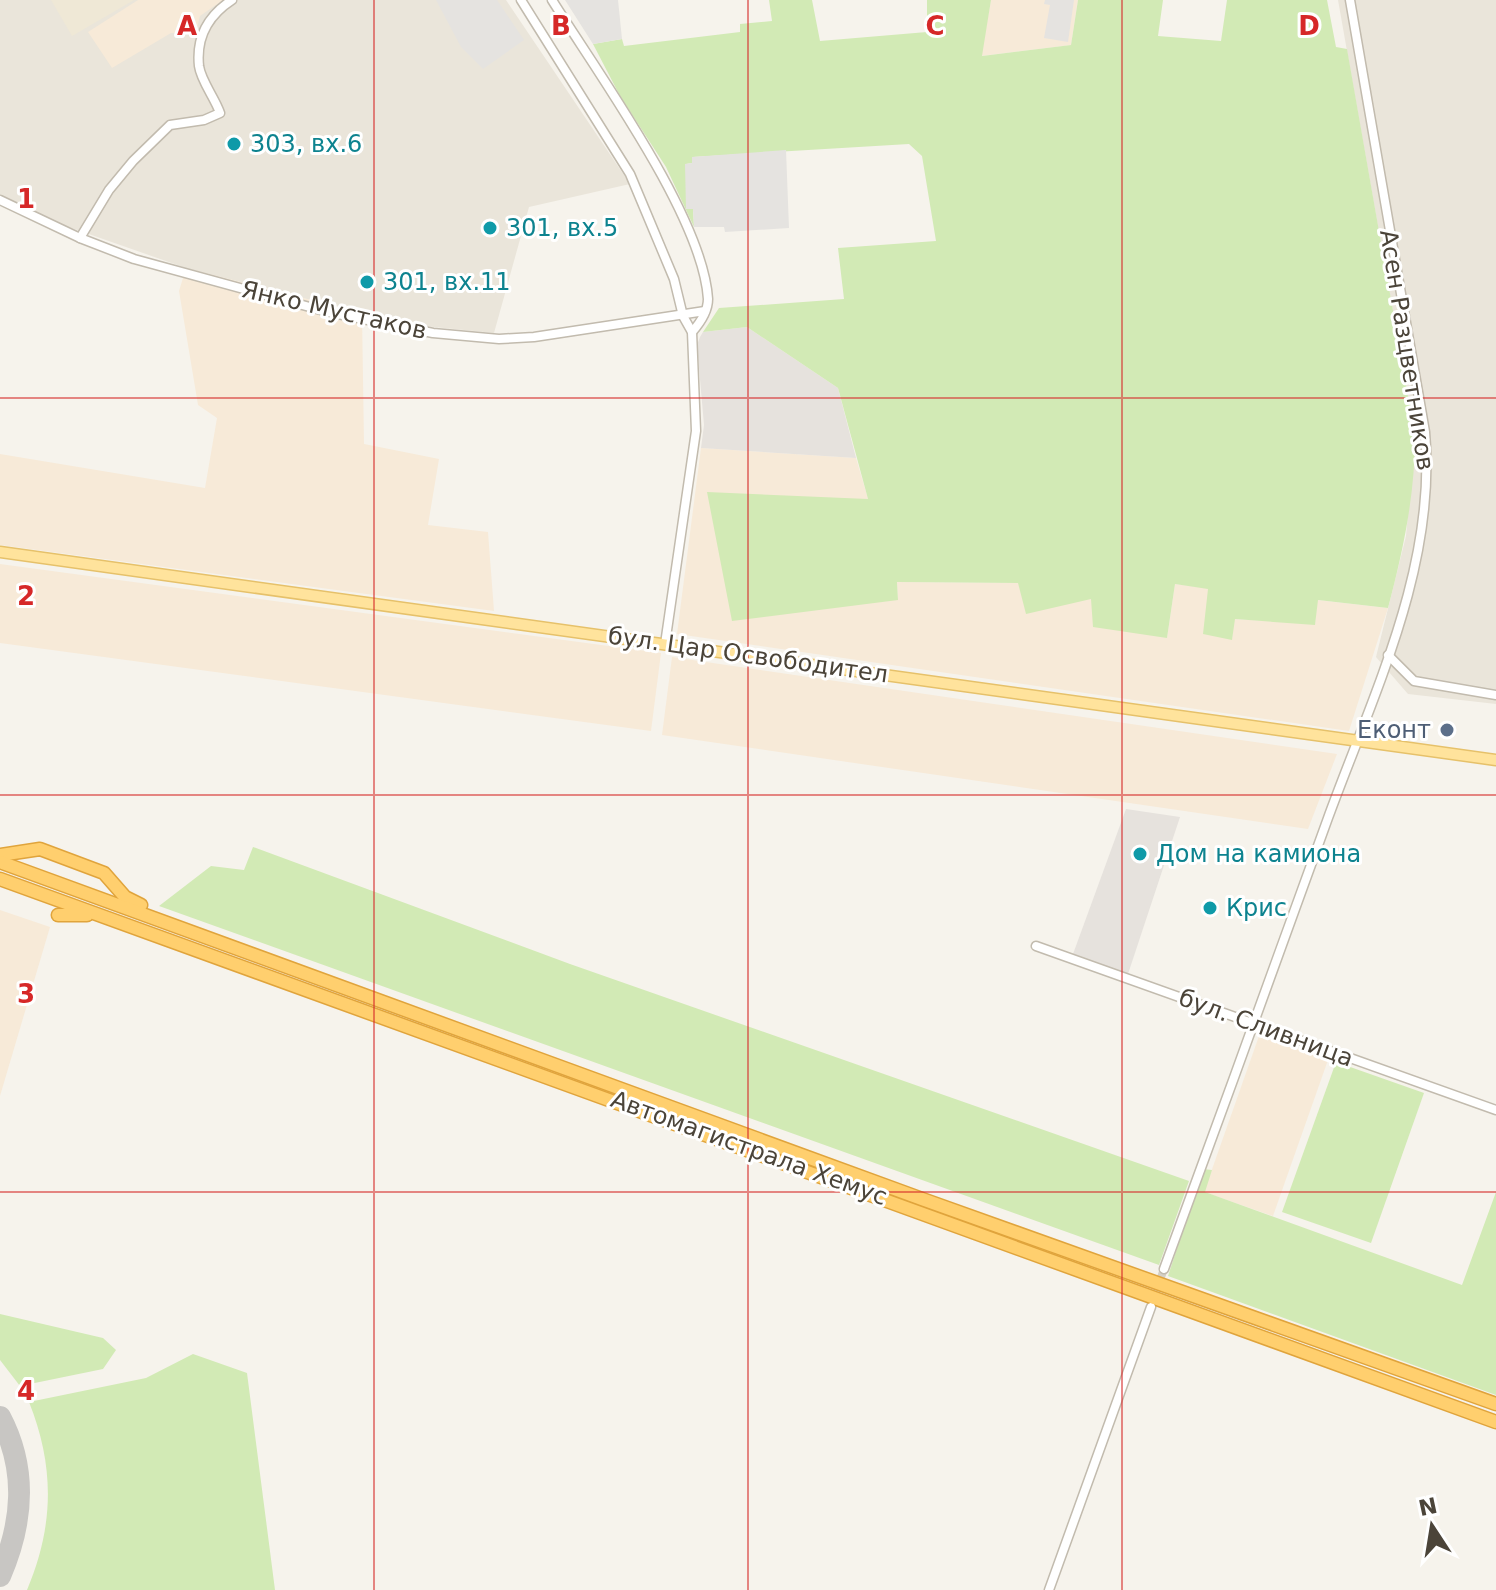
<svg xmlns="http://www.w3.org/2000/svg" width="1496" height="1590" viewBox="0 0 1496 1590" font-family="'DejaVu Sans',sans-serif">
	<rect width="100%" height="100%" fill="#f6f3ec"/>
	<g fill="#eae5da">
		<polygon points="0,0 506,0 630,184 529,207 494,333 424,326 362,313 186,268 0,203"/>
		<polygon points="1338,0 1496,0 1496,704 1408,694 1376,657 1406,536 1415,436"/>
	</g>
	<g fill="#f7ead8">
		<polygon points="138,0 223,0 200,16 196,32 171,33 112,68 88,32"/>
		<polygon points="991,0 1078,0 1071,45 981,56"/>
		<polygon points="186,268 362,313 364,444 439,459 428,525 488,532 494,611 0,545 0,454 205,488 217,418 198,405 179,291"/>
		<polygon points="701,448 856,458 898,600 897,582 1019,583 1091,599 1167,638 1175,584 1208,588 1232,639 1234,619 1315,624 1317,600 1388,608 1349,731 677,634"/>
		<polygon points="0,564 661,653 651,731 0,643"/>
		<polygon points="672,657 1337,754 1308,829 662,735"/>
		<polygon points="0,910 50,927 0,1096"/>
		<polygon points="1259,1036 1328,1060 1273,1216 1204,1192"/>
	</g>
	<g fill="#e6e2dd">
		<polygon points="747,327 838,388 856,458 701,448 704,425 697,345 700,337 703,332"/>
		<polygon points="1126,809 1180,817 1128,974 1073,954"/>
	</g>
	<polygon fill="#efe8d6" points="51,0 134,0 72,36"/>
	<g fill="#d2eab5">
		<path d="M 769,0 L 812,0 L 820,41 L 927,32 L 927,0 L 991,0 L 982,56 L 1071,45 L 1078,0 L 1163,0 L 1158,36 L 1221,41 L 1227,0 L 1327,0 L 1336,47 L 1347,49 L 1415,436 C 1415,496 1403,551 1388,608 L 1318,600 L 1315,625 L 1235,619 L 1232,640 L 1203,634 L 1208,589 L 1175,584 L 1167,638 L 1093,627 L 1091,599 L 1026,614 L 1018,583 L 897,582 L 898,600 L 732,621 L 707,492 L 868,499 L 838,388 L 747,327 L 703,332 L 719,308 L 844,299 L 838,248 L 936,241 L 922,156 L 909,144 L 693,157 L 692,163 L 686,164 L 687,209 L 693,208 L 694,227 L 666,167 L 620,96 L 593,44 L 622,39 L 624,46 L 740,32 L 740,24 L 772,21 Z"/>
		<polygon points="253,847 570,964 1189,1181 1159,1265 159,906 211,866 244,870"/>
		<polygon points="1336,1062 1424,1093 1371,1243 1282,1212"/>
		<polygon points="1203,1169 1212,1170 1205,1192 1462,1285 1496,1192 1496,1395 1168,1276"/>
		<polygon points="0,1314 103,1338 116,1350 103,1369 20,1386 0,1360"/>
		<path d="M 193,1354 L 247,1373 L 275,1590 L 27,1590 C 54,1526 55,1467 29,1402 L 146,1378 Z"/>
	</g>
	<g fill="#e5e3e0">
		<polygon points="436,0 497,0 524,40 483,69 461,47"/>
		<polygon points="565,0 618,0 622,39 593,44"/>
		<polygon points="1045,0 1074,0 1068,42 1044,38 1050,5 1044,4"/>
		<polygon points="786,150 789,228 725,232 724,227 694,227 693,209 686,209 685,164 692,163 692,157"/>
	</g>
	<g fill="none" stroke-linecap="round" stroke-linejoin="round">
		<path stroke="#c8c6c3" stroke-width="22" d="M 0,1417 C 28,1470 23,1523 0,1576"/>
		<polyline stroke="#d4d0c8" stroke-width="8" stroke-dasharray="8 4" stroke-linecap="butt" points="1152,1302 1164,1269"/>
		<g stroke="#c2bbae" stroke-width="11">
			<g id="minor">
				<polyline points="521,0 630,174 674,279 683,316 692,332 696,431 665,644"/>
				<path d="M 552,0 C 597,72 703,217 708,299 C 708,311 700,323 692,332"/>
				<polyline points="0,200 80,238 134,259 328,312 433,333 499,339 534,337 705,311"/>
				<path d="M 80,238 L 109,190 L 133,161 L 170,125 L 204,120 L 220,113 C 215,98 201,81 199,66 C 196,37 209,15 232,0"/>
				<polyline points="1388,655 1414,681 1496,695"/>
				<polyline points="1036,946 1496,1110"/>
				<path d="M 1164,1269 C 1219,1119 1274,968 1328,818 C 1373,695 1437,566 1425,432 L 1350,0"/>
				<polyline points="1049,1590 1151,1307"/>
			</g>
		</g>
		<g stroke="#e6c16a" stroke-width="13">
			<polyline id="major" points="0,552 1496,760"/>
		</g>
		<g stroke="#e0a43c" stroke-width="15">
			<g id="highway">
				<polyline points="0,855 40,849 104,873 125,897 141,905"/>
				<polyline points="0,862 922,1199 1496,1404"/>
				<polyline points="0,879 1496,1422"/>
				<polyline points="58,915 87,915"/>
			</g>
		</g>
		<use href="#minor" stroke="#fff" stroke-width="8"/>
		<use href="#major" stroke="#ffe39c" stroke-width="10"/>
		<use href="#highway" stroke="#ffcf6e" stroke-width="12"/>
	</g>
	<path fill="none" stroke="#d62828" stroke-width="2" stroke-opacity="0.55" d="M 374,0 L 374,1590M 748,0 L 748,1590M 1122,0 L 1122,1590M 0,398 L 1496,398M 0,795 L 1496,795M 0,1192 L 1496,1192"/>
	<g fill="#0f9aa8" stroke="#fff" stroke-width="3">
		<circle cx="234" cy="144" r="8"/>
		<circle cx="490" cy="228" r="8"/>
		<circle cx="367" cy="282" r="8"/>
		<circle cx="1140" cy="854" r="8"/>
		<circle cx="1210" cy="908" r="8"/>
	</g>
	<circle fill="#5c6f8a" stroke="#fff" stroke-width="3" cx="1447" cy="730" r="8"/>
	<g text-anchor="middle" stroke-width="6" stroke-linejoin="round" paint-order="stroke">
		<g font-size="24" fill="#0d838f" stroke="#fff" text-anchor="start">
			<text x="250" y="152">303, вх.6</text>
			<text x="506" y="236">301, вх.5</text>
			<text x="383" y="290">301, вх.11</text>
			<text x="1156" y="862">Дом на камиона</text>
			<text x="1226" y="916">Крис</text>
		</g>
		<g font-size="24" fill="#4b4439" stroke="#fff">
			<text transform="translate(334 310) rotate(13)" y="8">Янко Мустаков</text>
			<text transform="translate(1407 350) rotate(81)" y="8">Асен Разцветников</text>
			<text transform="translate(748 655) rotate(8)" y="8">бул. Цар Освободител</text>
			<text transform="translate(1266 1028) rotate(20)" y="8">бул. Сливница</text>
			<text transform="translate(749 1148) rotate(20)" y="8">Автомагистрала Хемус</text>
		</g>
		<g font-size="24" fill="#4e5e75" stroke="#fff" text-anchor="end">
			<text x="1431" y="738">Еконт</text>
		</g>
	</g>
	<g font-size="26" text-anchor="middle" font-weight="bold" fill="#d62828" stroke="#fff" stroke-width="6" stroke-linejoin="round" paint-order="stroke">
		<text x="187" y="35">A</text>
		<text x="561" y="35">B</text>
		<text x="935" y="35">C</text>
		<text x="1309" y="35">D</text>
		<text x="26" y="208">1</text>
		<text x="26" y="605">2</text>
		<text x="26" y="1003">3</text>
		<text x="26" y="1400">4</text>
	</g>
	<g transform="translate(1432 1526) rotate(348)" stroke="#ffffff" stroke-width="6" paint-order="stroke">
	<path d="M0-6L14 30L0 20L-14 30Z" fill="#4b4439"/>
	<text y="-12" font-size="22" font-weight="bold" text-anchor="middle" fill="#4b4439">N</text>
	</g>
</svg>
